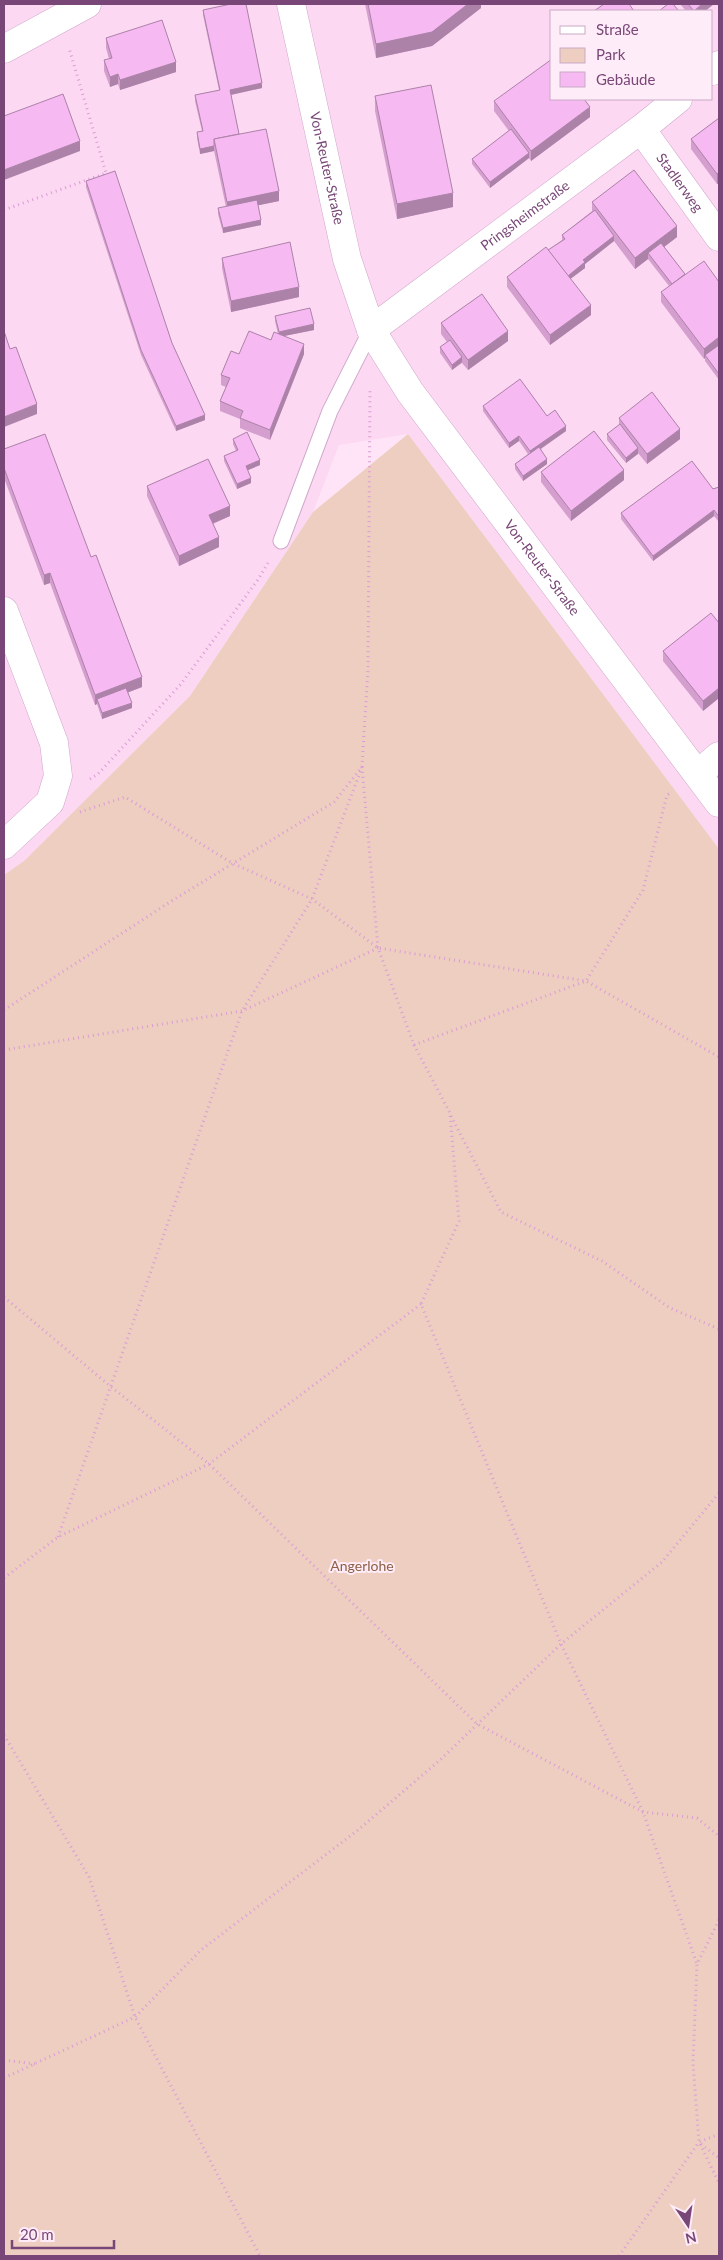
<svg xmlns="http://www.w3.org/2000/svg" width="723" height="2260" viewBox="0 0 723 2260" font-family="Lato,sans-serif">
	<rect width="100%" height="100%" fill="#fee4f6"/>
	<path fill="#fcd8f2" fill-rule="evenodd" d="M 4,4 L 719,4 L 719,849 L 408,434 L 339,445 L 313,512 L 190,696 L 24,861 L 4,875 ZM 552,11 L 712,11 L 712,99 L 552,99 Z"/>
	<polygon fill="#edcec1" points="408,434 719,849 719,2256 4,2256 4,875 24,861 190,696 313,512"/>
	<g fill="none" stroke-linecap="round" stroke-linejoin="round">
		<g stroke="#cfa7c9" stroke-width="17">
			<polyline id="lane" points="281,541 330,411 371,330"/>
		</g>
		<g stroke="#cfa7c9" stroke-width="29">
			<g id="street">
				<path id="s1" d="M 291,4 L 347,259 L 371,330 L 410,392 L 719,803"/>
				<polyline points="4,49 87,4"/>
				<polyline points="712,71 719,65"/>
				<path id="s2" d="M 641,129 L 719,237"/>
				<path id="s3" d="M 371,330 L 641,129 L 678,99"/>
				<polyline points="4,611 54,743 58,776 50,802 4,845"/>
				<polyline points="698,774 719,756"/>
			</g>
		</g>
		<g stroke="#db9cd6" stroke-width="3" stroke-dasharray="1 4" stroke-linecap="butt">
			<polyline points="4,210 106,173 69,48"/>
			<polyline points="362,767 378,948 414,1045 450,1113 459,1221 421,1304 561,1644 643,1812 697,1964"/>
			<polyline points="90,779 98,774 181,684 257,581 268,563"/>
			<polyline points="80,812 125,797 232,863 312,899 378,948 586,981 719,1057"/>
			<polyline points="4,1010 173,900 334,802 362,767 368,669 370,390"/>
			<polyline points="414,1045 586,981 643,890 667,795 672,792"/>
			<polyline points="4,1050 242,1011 378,948"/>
			<polyline points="451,1116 501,1212 602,1261 670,1308 719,1329"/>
			<polyline points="4,1297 110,1386 209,1464 477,1724 643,1812 697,1818 719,1836"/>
			<polyline points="58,1537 242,1011 312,899 361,770"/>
			<polyline points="4,1578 58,1537 209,1464 421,1304"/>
			<polyline points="4,1735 89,1877 135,2017 260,2256"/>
			<polyline points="719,1920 697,1964 693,2063 699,2142 719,2183"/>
			<polyline points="4,2060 35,2064"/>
			<polyline points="4,2078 135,2017 201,1950 358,1830 439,1761 561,1644 662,1562 719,1493"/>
			<polyline points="701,2144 719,2158"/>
			<polyline points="619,2256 699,2142 719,2134"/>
		</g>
		<use href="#lane" stroke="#fff" stroke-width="15"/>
		<use href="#street" stroke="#fff" stroke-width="28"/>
	</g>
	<g fill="#d49fcf">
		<polygon points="365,4 481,4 481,8 432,46 376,58"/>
		<polygon points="680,4 714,4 705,11 686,11"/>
		<polygon points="203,10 262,88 231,95 239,134 279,201 258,205 261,225 223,233 218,214 218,208 226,207 214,151 200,154 197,138 197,132 202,131 195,101 195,95 219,90 203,15"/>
		<polygon points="106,38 176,72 120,90 118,84 110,87 104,71 104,60 109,59 106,48"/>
		<polygon points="375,96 453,207 397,219 375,111"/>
		<polygon points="494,101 590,117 531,161 529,158 490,188 472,164 472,159 509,131 494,111"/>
		<polygon points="719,118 719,183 717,184 691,149 691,139"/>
		<polygon points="86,181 205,420 176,431 141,355 86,187"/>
		<polygon points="592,202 677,237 664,247 685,274 719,282 719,380 705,361 705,358 704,359 661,302 661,292 669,286 648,259 635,269 614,241 585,264 585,268 570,279 591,315 550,345 507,287 507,277 548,250 562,240 562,235 592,211"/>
		<polygon points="222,258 299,297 231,312 222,268"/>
		<polygon points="275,316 314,330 284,336 304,354 270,440 240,428 240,419 220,411 220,401 226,387 221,385 221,375 239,354 271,340 278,334 275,321"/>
		<polygon points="441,323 508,341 468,370 462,363 452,370 440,353 440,347 447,342 441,334"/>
		<polygon points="483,406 547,416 566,431 541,449 547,464 523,481 515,469 515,464 528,454 519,441 509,448 483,411"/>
		<polygon points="619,418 680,439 647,464 638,453 626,463 607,440 607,434 619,426"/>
		<polygon points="233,439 260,465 248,470 251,483 237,489 224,461 224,456 236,451 233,444"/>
		<polygon points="4,449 91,557 142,687 128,692 132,708 102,719 97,704 95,705 50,583 44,585 4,478"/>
		<polygon points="541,472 624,480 571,521 541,482"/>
		<polygon points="147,486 230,516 213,524 219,547 179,566 147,496"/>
		<polygon points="719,487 719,522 714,516 653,561 621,519 621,513"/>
		<polygon points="719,623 719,698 703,711 663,661 663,651"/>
	</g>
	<g fill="#ac82a9">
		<polygon points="468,4 481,4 481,8 432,46 376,58 376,44"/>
		<polygon points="702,4 714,4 705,11 694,11"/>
		<polygon points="176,62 176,72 120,90 120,80"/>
		<polygon points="118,74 118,84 110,87 110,77"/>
		<polygon points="262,83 262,88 230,95 230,90"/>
		<polygon points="590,107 590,117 531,161 531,151"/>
		<polygon points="80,141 80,151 4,180 4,170"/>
		<polygon points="214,146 214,151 200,154 200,149"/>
		<polygon points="529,153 529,158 490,188 490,182"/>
		<polygon points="719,172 719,183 717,184 717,174"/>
		<polygon points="279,191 279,201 227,212 227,202"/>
		<polygon points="453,193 453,207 397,219 397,204"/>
		<polygon points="261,220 261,225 223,233 223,228"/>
		<polygon points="677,226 677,237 651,257 648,253 648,259 635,269 635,258"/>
		<polygon points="614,236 614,241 585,264 585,268 565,283 565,277 583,260"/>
		<polygon points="299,287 299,297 231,312 231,301"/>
		<polygon points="591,305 591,315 550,345 550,335"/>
		<polygon points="314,324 314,330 279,337 279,332"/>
		<polygon points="508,331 508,341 468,370 468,360"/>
		<polygon points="719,337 719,347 705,355 705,358 704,359 704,349"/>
		<polygon points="304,344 304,354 270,440 270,430"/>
		<polygon points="462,357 462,362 452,370 452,365"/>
		<polygon points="37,404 37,414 4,427 4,417"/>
		<polygon points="205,415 205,420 176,431 176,426"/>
		<polygon points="566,426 566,431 530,456 530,451"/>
		<polygon points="680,429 680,439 647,464 647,454"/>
		<polygon points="519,436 519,441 509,448 509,443"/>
		<polygon points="638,448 638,454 626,463 626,458"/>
		<polygon points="547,459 547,464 523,481 523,476"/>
		<polygon points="260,460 260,465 246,471 246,466"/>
		<polygon points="624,470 624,480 571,521 571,511"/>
		<polygon points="251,478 251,483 237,489 237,484"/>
		<polygon points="230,506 230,516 209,525 209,515"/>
		<polygon points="714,510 714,516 653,561 653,556"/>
		<polygon points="219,537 219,547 179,566 179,556"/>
		<polygon points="50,573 50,583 44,585 44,575"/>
		<polygon points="142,677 142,687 99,704 97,699 97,704 95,705 95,695"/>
		<polygon points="719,688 719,698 703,711 703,701"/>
		<polygon points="132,703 132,708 102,719 102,713"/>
	</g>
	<g fill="#f6b9f1" stroke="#ac82a9">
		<polygon points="231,4 246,4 262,83 230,90 239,134 214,139 214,146 200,149 197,132 203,131 195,95 220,90 203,10"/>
		<polygon points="368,4 468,4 432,32 376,44"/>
		<polygon points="604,4 629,4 634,11 594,11"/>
		<polygon points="668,4 673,4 679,11 659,11"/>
		<polygon points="688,4 702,4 694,11"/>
		<polygon points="162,20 176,62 120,80 118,74 110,77 104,60 112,58 106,38"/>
		<polygon points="552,59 552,99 584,99 590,107 531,151 494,101"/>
		<polygon points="431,85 453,193 397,204 375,96"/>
		<polygon points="63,94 80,141 4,170 4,116"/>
		<polygon points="719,118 719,172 717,174 691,139"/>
		<polygon points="266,129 279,191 227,202 214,139"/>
		<polygon points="511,129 529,153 490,182 472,159"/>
		<polygon points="634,170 677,226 635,258 592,202"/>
		<polygon points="115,171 172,343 205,415 176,426 141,350 86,181"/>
		<polygon points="257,200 261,220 223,228 218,208"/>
		<polygon points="595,210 614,236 583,260 585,262 568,276 548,250 565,239 562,235"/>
		<polygon points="290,242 299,287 231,301 222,258"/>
		<polygon points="661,243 685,274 672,284 648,253"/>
		<polygon points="546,247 591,305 550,335 507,277"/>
		<polygon points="704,261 719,282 719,337 704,349 661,292"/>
		<polygon points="482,294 508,331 468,360 441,323"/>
		<polygon points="310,308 314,324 279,332 275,316"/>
		<polygon points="4,331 10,349 16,347 37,404 4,417"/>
		<polygon points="249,331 271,340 274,332 304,344 270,430 240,418 243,411 220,401 230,378 221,375 231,351 239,354"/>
		<polygon points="450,340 462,357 452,365 440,347"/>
		<polygon points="719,345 719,374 705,355"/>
		<polygon points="520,379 547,416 555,410 566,426 530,451 519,436 509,443 483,406"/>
		<polygon points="652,392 680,429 647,454 619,418"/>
		<polygon points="620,424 638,448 626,458 607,434"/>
		<polygon points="594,431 624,470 571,511 541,472"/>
		<polygon points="247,432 260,460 246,466 251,478 237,484 224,456 238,450 233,439"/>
		<polygon points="45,434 91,557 96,555 142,677 95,695 50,573 44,575 4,468 4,449"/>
		<polygon points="539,447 547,459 523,476 515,464"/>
		<polygon points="208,459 230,506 209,515 219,537 179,556 147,486"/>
		<polygon points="692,461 713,489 719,487 719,517 714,510 653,556 621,513"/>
		<polygon points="711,613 719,623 719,688 703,701 663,651"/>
		<polygon points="126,688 132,703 102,713 97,699"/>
	</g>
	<g text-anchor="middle" stroke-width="4" stroke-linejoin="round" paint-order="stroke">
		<g font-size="14" fill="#794777" stroke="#ffecf9">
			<text dy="5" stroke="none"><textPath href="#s1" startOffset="168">Von-Reuter-Straße</textPath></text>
			<text dy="5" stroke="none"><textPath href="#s2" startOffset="66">Stadlerweg</textPath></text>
			<text dy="5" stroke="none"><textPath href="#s3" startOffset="192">Pringsheimstraße</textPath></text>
			<text dy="5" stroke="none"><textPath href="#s1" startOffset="629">Von-Reuter-Straße</textPath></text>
		</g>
		<g font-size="14" fill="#8d6043" stroke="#ffecf9">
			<text x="362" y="1571">Angerlohe</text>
		</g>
	</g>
	<rect width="723" height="2260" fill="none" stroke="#794777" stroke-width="10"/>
	<rect x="550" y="10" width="162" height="90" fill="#ffecf9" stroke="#c9aac5"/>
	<rect x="560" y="26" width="25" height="8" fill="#ffffff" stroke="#c9aac5"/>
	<text x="596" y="35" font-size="15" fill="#794777">Straße</text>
	<rect x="560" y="48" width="25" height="15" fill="#edcec1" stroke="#c9aac5"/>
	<text x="596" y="60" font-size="15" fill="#794777">Park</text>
	<rect x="560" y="72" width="25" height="15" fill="#f6b9f1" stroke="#c9aac5"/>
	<text x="596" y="85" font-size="15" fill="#794777">Gebäude</text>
	<g transform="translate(688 2225) rotate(167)" stroke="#ffecf9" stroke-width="4" paint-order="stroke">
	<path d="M0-4L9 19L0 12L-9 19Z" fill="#794777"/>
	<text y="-8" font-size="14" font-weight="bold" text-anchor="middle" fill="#794777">N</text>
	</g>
	<path d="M12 2240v8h102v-8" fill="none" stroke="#794777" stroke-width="2.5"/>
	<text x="20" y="2240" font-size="15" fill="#794777" stroke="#ffecf9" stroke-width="4" paint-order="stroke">20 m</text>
</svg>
